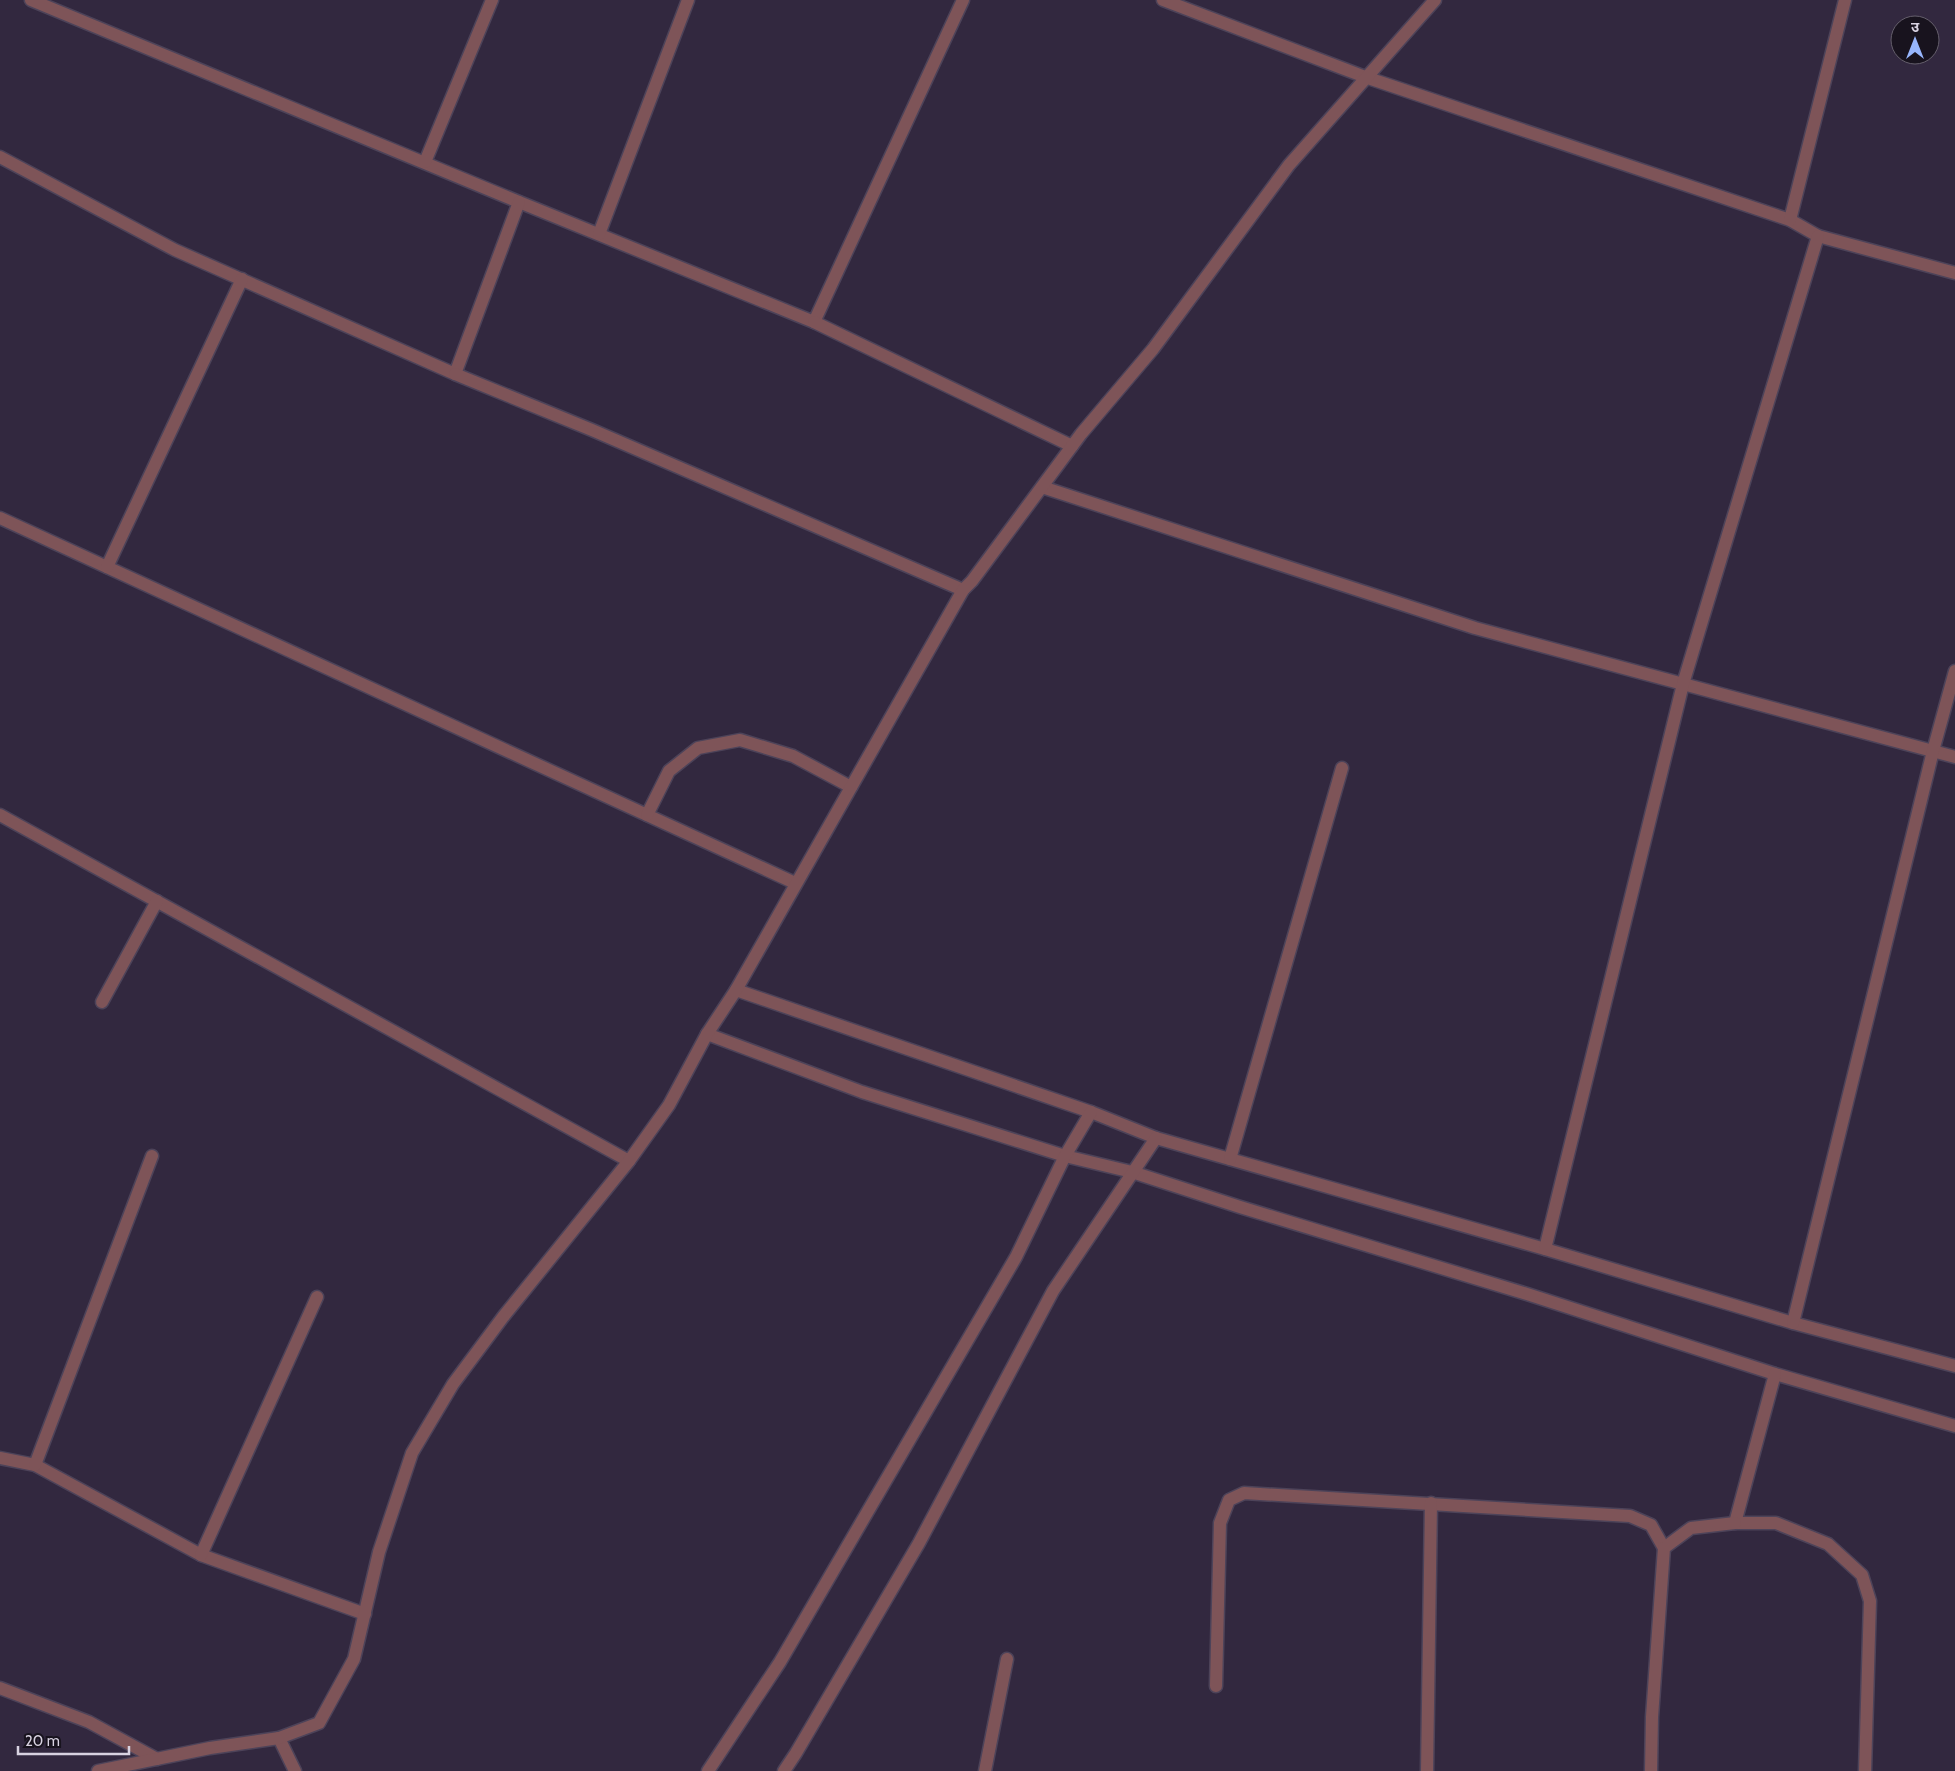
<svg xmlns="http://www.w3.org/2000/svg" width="1955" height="1771" viewBox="0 0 1955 1771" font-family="Cabin,'Noto Sans Devanagari',sans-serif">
	<rect width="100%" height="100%" fill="#32283f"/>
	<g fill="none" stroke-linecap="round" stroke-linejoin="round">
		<g stroke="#4d4359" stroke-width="15">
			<g id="minor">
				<polyline points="31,0 519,202 814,322 963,0"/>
				<polyline points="1163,0 1368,78 1790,220 1818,236 1955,273"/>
				<polyline points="0,157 175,250 455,374 519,202"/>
				<polyline points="425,162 492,0"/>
				<polyline points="1790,220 1845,0"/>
				<polyline points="599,234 688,0"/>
				<polyline points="814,322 1072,446"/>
				<polyline points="455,374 592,430 963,590"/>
				<polyline points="1042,487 1475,628 1955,757"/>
				<polyline points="0,518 795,883"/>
				<polyline points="107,567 242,279"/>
				<polyline points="0,815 629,1161"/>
				<polyline points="647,815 669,771 698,748 740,740 793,756 851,787"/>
				<polyline points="736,990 1091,1112 1156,1138 1545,1249 1793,1323 1955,1366"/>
				<polyline points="102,1002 157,901"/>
				<polyline points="707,1034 862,1092 1065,1156 1132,1172 1240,1207 1527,1294 1775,1374 1955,1426"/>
				<polyline points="1230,1159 1342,768"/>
				<polyline points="1545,1249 1683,684 1818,236"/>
				<polyline points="1793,1323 1933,751 1955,671"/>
				<polyline points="1775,1374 1735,1523 1776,1523 1828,1544 1862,1575 1870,1601 1865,1771"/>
				<polyline points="0,1458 35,1465 201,1555 365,1614"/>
				<polyline points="35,1465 152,1156"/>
				<polyline points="201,1555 317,1297"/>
				<polyline points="1216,1686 1220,1523 1229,1500 1244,1493 1630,1516 1651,1525 1664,1548"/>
				<polyline points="0,1688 89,1722 157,1759"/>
				<polyline points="279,1738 295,1771"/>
				<polyline points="98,1771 210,1748 279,1738 319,1723 354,1659 379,1552 412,1453 453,1384 503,1317 629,1161 669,1105 707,1034 736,990 963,590 972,581 1081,434 1153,349 1289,165 1435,0"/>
				<polyline points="708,1771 780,1662 1016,1257 1065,1156 1091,1112"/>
				<polyline points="784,1771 796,1753 919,1543 1053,1291 1156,1138"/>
				<polyline points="985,1771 1007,1659"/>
				<polyline points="1427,1771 1431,1503"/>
				<polyline points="1651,1771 1652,1717 1664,1548 1691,1528 1735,1523"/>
			</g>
		</g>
		<use href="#minor" stroke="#7e5458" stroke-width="12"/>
	</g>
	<g transform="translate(1915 40)"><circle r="24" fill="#18131e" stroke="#655f6c"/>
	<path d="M0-4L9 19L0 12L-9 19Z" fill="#97b6fd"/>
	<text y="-8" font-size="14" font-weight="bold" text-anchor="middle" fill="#d8d2e1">उ</text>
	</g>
	<path d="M18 1746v8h111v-8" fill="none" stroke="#d8d2e1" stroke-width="2.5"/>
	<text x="25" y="1746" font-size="15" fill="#d8d2e1" stroke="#18131e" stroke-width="4" paint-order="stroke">20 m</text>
</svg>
